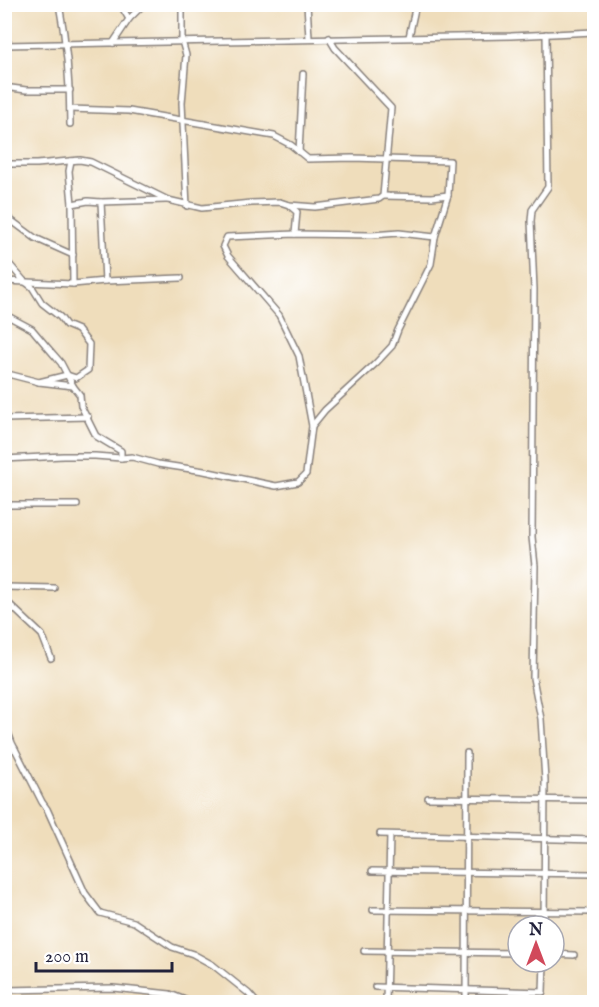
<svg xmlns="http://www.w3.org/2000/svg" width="599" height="1007" viewBox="0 0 599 1007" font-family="'IM FELL English',serif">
	<rect width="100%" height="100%" fill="#fff"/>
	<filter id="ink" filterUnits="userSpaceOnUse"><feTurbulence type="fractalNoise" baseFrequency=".0167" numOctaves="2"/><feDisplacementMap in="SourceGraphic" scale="12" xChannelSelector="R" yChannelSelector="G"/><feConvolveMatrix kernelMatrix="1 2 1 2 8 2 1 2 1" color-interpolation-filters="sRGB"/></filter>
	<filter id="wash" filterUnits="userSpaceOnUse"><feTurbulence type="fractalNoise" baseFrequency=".008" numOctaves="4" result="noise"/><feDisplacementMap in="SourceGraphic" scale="24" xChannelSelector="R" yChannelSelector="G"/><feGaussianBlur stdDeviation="1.35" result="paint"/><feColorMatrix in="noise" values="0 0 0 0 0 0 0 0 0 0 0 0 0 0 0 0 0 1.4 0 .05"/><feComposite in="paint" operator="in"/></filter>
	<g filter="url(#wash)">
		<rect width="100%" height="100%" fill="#efddbb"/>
	</g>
	<g filter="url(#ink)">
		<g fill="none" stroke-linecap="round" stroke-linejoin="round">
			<g stroke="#88807b" stroke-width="8">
				<g id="minor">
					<path d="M 59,4 C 67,45 70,83 70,124"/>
					<polyline points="120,4 129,19"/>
					<polyline points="182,4 182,41 186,55 182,103 187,206"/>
					<polyline points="307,4 309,38"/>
					<polyline points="409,37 416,4"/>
					<polyline points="113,43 129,19 144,4"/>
					<path d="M 4,45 C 41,44 77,44 113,43 L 511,36 L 594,32"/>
					<polyline points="4,87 26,90 70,90"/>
					<polyline points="299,152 303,74"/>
					<polyline points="71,161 69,171 72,204 73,284"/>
					<polyline points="4,164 37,164 80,160 91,162 168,200 202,208 251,203 280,202 289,205 315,207 379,199 383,196 391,108 335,48 329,38"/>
					<polyline points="383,196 432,197 448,195"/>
					<polyline points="101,202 105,281"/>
					<polyline points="72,204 88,201 101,202 166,200"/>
					<polyline points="289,205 297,212 295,234"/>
					<polyline points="4,215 35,238 73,255"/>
					<polyline points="4,258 24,281 32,287 42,303 60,317 66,325 78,330 89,344 88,370 76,378 67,375 39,382"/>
					<polyline points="4,281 73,284 105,281 181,278"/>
					<polyline points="4,314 32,329 48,348 61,363 73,386 80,395 81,406 96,436 121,451 121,458"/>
					<polyline points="4,373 39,382 73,386"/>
					<polyline points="4,419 88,417"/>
					<polyline points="312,426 299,356 279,315 228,256 223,246 227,237 295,234 372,235 399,233 435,237"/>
					<polyline points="4,459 63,456 95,456 121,458 132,457 158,464 204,471 276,486 298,482 306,474 312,426 325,410 376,363 392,346 398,330 431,264 435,237 448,195 450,161 352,158 308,159 291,145 274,136 129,111 70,109"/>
					<polyline points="4,505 77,505"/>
					<polyline points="4,587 54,588"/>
					<polyline points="4,599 42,635 51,658"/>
					<polyline points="4,722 12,743 42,802 47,809 85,893 100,913 134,922 172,947 193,954 213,965 248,993 256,1002"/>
					<polyline points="4,750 15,749"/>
					<polyline points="4,792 6,792"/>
					<polyline points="428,798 594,800"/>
					<polyline points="380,834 594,840"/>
					<polyline points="372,871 594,874"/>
					<polyline points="373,910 594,912"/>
					<polyline points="544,926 545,780 541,719 533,678 535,566 532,537 534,289 531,221 532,210 548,187 546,34"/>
					<polyline points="364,951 518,953"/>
					<polyline points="554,954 574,955"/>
					<polyline points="375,987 543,992 544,962"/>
					<polyline points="4,990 113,988 170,994 190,1002"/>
					<polyline points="386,1002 390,835"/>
					<polyline points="466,1002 467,753"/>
				</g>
			</g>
			<use href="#minor" stroke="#fff" stroke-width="5"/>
		</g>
	</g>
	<rect width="599" height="1007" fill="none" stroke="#fff" stroke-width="24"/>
	<g transform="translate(536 944)"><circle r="28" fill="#ffffff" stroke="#a7a7b1" stroke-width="1.5"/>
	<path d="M0-4.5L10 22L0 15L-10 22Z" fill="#d1495b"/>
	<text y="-9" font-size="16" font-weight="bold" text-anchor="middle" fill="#22223b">N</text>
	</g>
	<path d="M36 962v9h136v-9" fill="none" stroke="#22223b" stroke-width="3"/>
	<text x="45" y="962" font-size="18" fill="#22223b" stroke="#ffffff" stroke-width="4.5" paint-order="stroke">200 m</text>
</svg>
